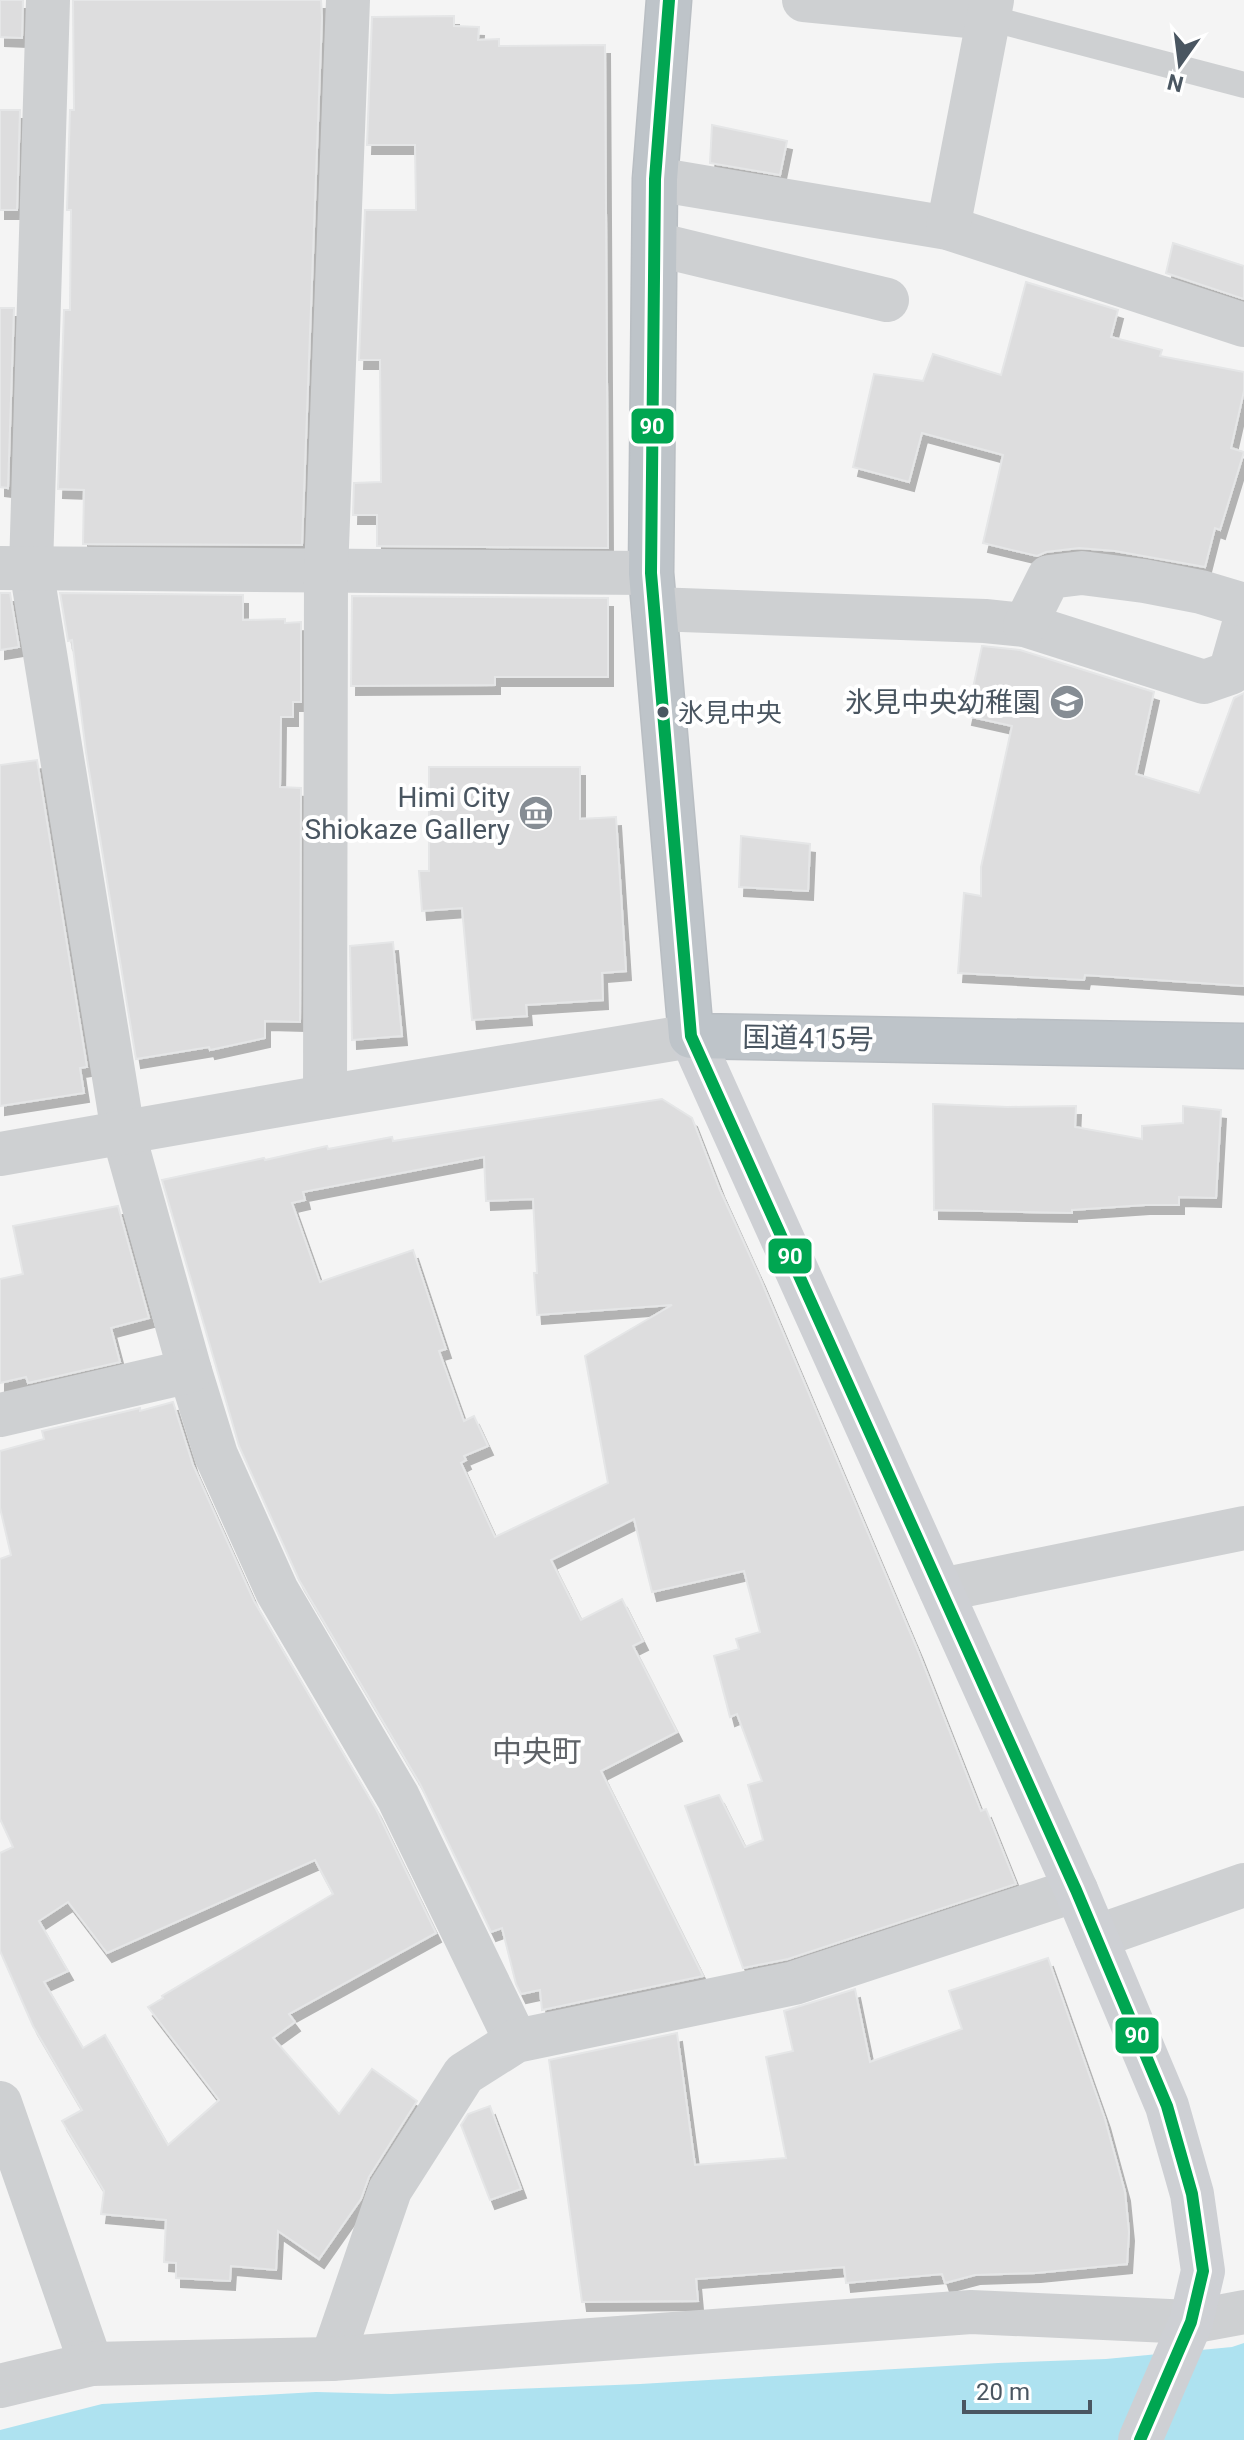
<svg xmlns="http://www.w3.org/2000/svg" width="1244" height="2440" viewBox="0 0 1244 2440" font-family="Roboto,'Noto Sans JP',sans-serif">
	<defs>
		<filter id="shadow"><feDropShadow dx="5" dy="9" stdDeviation="0" flood-color="#0004"/></filter>
	</defs>
	<rect width="100%" height="100%" fill="#f4f4f4"/>
	<polygon fill="#aee2f0" points="1244,2343 1244,2440 0,2440 0,2430 102,2404 316,2392 391,2394 640,2384 998,2363 1106,2359 1232,2347"/>
	<g fill="#ddddde" stroke="#e5e6e7" stroke-width="2" fill-rule="evenodd" filter="url(#shadow)">
		<polygon points="0,0 23,0 22,38 0,37"/>
		<polygon points="73,0 321,0 322,17 302,545 83,544 84,490 58,489 64,310 70,310 71,210 67,210 70,110 74,110"/>
		<polygon points="454,16 454,26 479,27 478,40 499,39 499,46 605,45 608,548 377,546 377,515 353,515 354,483 381,482 380,360 359,360 365,210 416,210 415,145 367,145 372,17"/>
		<polygon points="0,110 20,110 17,210 0,210"/>
		<polygon points="712,125 787,141 780,175 710,163"/>
		<polygon points="1173,243 1244,266 1244,299 1166,273"/>
		<polygon points="1026,282 1118,310 1111,337 1162,350 1160,356 1244,372 1244,391 1231,448 1244,452 1220,530 1215,528 1205,567 1115,551 1079,548 1046,552 1037,556 983,543 1003,455 922,433 909,482 853,467 874,374 923,381 933,354 1001,375"/>
		<polygon points="0,308 14,308 8,488 0,487"/>
		<polygon points="0,593 10,593 19,647 0,650"/>
		<polygon points="60,593 243,595 243,620 285,619 285,623 301,622 301,702 293,702 293,717 281,717 280,787 301,788 300,1022 265,1021 265,1038 210,1050 209,1047 136,1059 86,752 72,640 68,641"/>
		<polygon points="352,596 608,598 608,677 495,677 495,685 351,686"/>
		<polygon points="982,646 1020,650 1154,692 1136,774 1199,793 1234,698 1244,693 1244,986 1085,975 1084,980 958,973 964,893 981,896 981,867 1012,726 967,716"/>
		<polygon points="37,760 87,1067 80,1068 84,1093 0,1106 0,765"/>
		<polygon points="429,767 580,767 580,819 616,817 626,971 602,973 603,1000 526,1005 527,1016 472,1020 462,908 422,911 419,871 429,871"/>
		<polygon points="741,836 810,844 808,891 739,887"/>
		<polygon points="393,942 402,1036 352,1040 350,946"/>
		<path d="M 662,1099 L 692,1118 L 720,1190 L 760,1278 L 918,1651 L 981,1811 L 986,1809 L 1016,1884 L 788,1959 L 743,1968 L 685,1806 L 719,1795 L 745,1847 L 763,1840 L 748,1785 L 762,1781 L 737,1714 L 730,1717 L 714,1656 L 739,1649 L 736,1639 L 760,1632 L 744,1571 L 652,1592 L 634,1519 L 551,1560 L 581,1620 L 622,1599 L 643,1641 L 633,1646 L 677,1732 L 601,1771 L 703,1976 L 542,2010 L 540,1990 L 521,1994 L 516,1984 L 502,1928 L 491,1932 L 420,1784 L 299,1580 L 239,1446 L 162,1180 L 264,1158 L 265,1160 L 327,1146 L 328,1149 L 392,1137 L 393,1141 ZM 484,1157 L 486,1201 L 533,1199 L 537,1273 L 534,1273 L 537,1315 L 672,1305 L 585,1356 L 608,1483 L 495,1537 L 461,1463 L 466,1460 L 464,1456 L 488,1446 L 474,1416 L 464,1421 L 439,1351 L 446,1349 L 413,1250 L 320,1282 L 292,1203 L 305,1200 L 303,1192 Z"/>
		<polygon points="933,1104 1008,1107 1076,1106 1075,1127 1142,1139 1142,1126 1183,1123 1183,1106 1221,1110 1216,1198 1179,1197 1179,1205 1145,1205 1072,1210 1072,1213 934,1210"/>
		<polygon points="118,1206 149,1318 111,1328 120,1362 28,1383 26,1377 0,1383 0,1279 23,1274 13,1226"/>
		<path d="M 173,1402 L 193,1465 L 254,1601 L 376,1809 L 436,1933 L 289,2014 L 295,2022 L 273,2038 L 339,2114 L 372,2069 L 417,2101 L 369,2177 L 361,2199 L 319,2259 L 278,2231 L 276,2270 L 231,2266 L 230,2281 L 176,2278 L 176,2263 L 164,2262 L 166,2220 L 101,2214 L 104,2191 L 62,2121 L 82,2110 L 33,2026 L 0,1951 L 0,1853 L 13,1847 L 0,1819 L 0,1559 L 11,1555 L 0,1508 L 0,1451 L 44,1439 L 42,1431 L 140,1408 L 140,1411 ZM 315,1860 L 333,1894 L 162,1996 L 163,1998 L 148,2007 L 219,2100 L 168,2145 L 105,2035 L 83,2048 L 44,1982 L 68,1971 L 39,1921 L 68,1902 L 107,1953 Z"/>
		<polygon points="1048,1958 1105,2119 1125,2192 1129,2232 1127,2264 1036,2273 975,2275 945,2283 942,2274 846,2283 844,2267 696,2279 698,2301 582,2302 549,2060 677,2033 695,2165 786,2158 766,2057 793,2051 784,2011 855,1989 870,2062 962,2029 949,1991"/>
		<polygon points="490,2106 521,2189 490,2200 461,2125 468,2114"/>
	</g>
	<g fill="none" stroke-linecap="round" stroke-linejoin="round">
		<g stroke="#b9bec3" stroke-width="47">
			<polyline id="highway" points="669,0 655,179 651,573 691,1036 1244,1046"/>
		</g>
		<polyline stroke="#ced0d2" stroke-width="26" points="989,18 1244,85"/>
		<g stroke="#ced0d2" stroke-width="44">
			<polyline points="48,0 31,568 123,1132 190,1371 216,1455 277,1591 398,1797 516,2041"/>
			<polyline points="804,0 989,18"/>
			<polyline points="655,179 948,228 1244,325"/>
			<polyline points="948,228 992,0"/>
			<polyline points="655,244 887,300"/>
			<polyline points="0,568 651,573"/>
			<polyline points="654,609 985,621 1025,625 1204,682 1230,673 1244,624"/>
			<polyline points="1025,625 1049,577 1082,573 1144,581 1201,592 1244,605"/>
			<polyline points="325,1097 326,572 348,0"/>
			<polyline points="0,1154 325,1097 691,1036"/>
			<polyline points="0,1415 190,1371"/>
			<polyline points="941,1590 1244,1528"/>
			<polyline points="1096,1937 1244,1885"/>
			<polyline points="0,2103 91,2364"/>
			<polyline points="332,2359 390,2190 464,2074 516,2041 794,1983 1076,1890"/>
			<polyline points="0,2386 91,2364 332,2359 971,2312 1191,2322 1244,2312"/>
		</g>
		<polyline stroke="#ced0d4" stroke-width="44" points="691,1036 1076,1890 1167,2106 1192,2194 1203,2271 1191,2322 1140,2440"/>
		<use href="#highway" stroke="#bec4c9" stroke-width="44"/>
		<g stroke="#fff" stroke-width="18">
			<polyline id="bus-1" points="669,0 655,179 651,573 691,1036 1076,1890 1167,2106 1192,2194 1203,2271 1191,2322 1140,2440"/>
		</g>
		<use href="#bus-1" stroke="#00a651" stroke-width="12"/>
	</g>
	<defs>
		<g id="school-disc" transform="scale(1.8)"><circle r="9.5" fill="#868d94" stroke="#fff"/><path d="M0-5L7-2L0 1L-7-2ZM-4 1L0 2.5L4 1V4Q0 6-4 4Z" fill="#fff"/></g>
		<g id="museum-disc" transform="scale(1.8)"><circle r="9.5" fill="#868d94" stroke="#fff"/><path d="M0-6L6-3V-2H-6V-3ZM-5-1h2V3h-2ZM-1-1h2V3h-2ZM3-1h2V3H3ZM-6 4H6V6H-6Z" fill="#fff"/></g>
	</defs>
	<g fill-rule="evenodd">
		<use href="#school-disc" x="1067" y="702"/>
		<use href="#museum-disc" x="536" y="813"/>
	</g>
	<circle fill="#4a5661" stroke="#fff" stroke-width="3" cx="663" cy="712" r="7"/>
	<g text-anchor="middle" stroke-width="8" stroke-linejoin="round" paint-order="stroke">
		<g font-size="26" fill="#4a5661" stroke="#fff" text-anchor="start">
			<text x="678" y="722">氷見中央</text>
		</g>
		<g font-size="28" fill="#4a5661" stroke="#fff" text-anchor="end">
			<text x="1041" y="712">氷見中央幼稚園</text>
			<text x="510" y="807">Himi City<tspan x="510" dy="32">Shiokaze Gallery</tspan></text>
		</g>
		<g font-size="28" fill="#4a5661" stroke="#fff">
			<text transform="translate(808 1038) rotate(1)" y="10">国道415号</text>
		</g>
		<g font-size="30" fill="#5f6368" stroke="#fff">
			<text x="537" y="1762">中央町</text>
		</g>
	</g>
	<g stroke="#fff" stroke-width="3">
		<rect x="630" y="407" width="45" height="38" rx="8" fill="#00a651"/>
		<rect x="767" y="1237" width="46" height="38" rx="8" fill="#00a651"/>
		<rect x="1114" y="2016" width="46" height="39" rx="8" fill="#00a651"/>
	</g>
	<g font-size="22" text-anchor="middle" font-weight="bold" fill="#fff">
		<text x="652" y="434">90</text>
		<text x="790" y="1264">90</text>
		<text x="1137" y="2043">90</text>
	</g>
	<g transform="translate(1180 64) rotate(194)" stroke="#ffffff" stroke-width="6" paint-order="stroke">
	<path d="M0-6L14 30L0 20L-14 30Z" fill="#4a5661"/>
	<text y="-12" font-size="22" font-weight="bold" text-anchor="middle" fill="#4a5661">N</text>
	</g>
	<path d="M964 2400v12h126v-12" fill="none" stroke="#4a5661" stroke-width="4"/>
	<text x="976" y="2400" font-size="24" fill="#4a5661" stroke="#ffffff" stroke-width="6" paint-order="stroke">20 m</text>
</svg>
